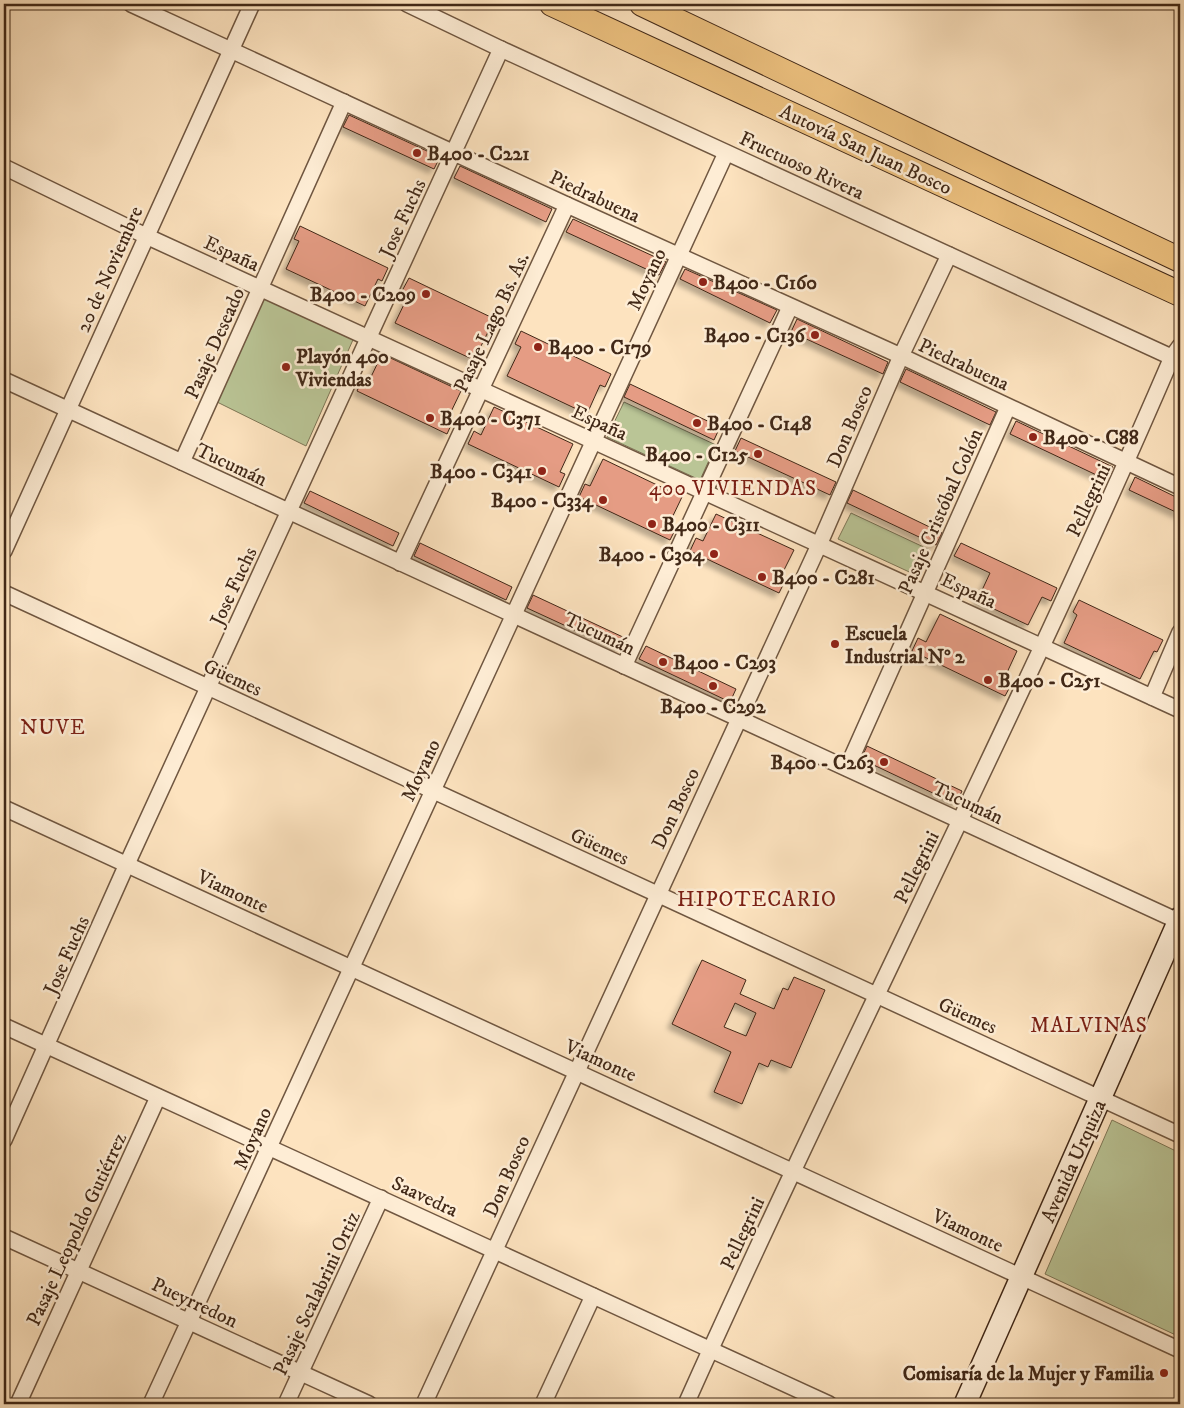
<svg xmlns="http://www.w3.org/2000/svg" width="1184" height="1408" viewBox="0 0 1184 1408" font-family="'IM FELL DW Pica',serif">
	<defs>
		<filter id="shadow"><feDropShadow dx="-4.5" dy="4.5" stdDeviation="2.5" flood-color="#0004"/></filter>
	</defs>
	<rect width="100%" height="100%" fill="#fde3bf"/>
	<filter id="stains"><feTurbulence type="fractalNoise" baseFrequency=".004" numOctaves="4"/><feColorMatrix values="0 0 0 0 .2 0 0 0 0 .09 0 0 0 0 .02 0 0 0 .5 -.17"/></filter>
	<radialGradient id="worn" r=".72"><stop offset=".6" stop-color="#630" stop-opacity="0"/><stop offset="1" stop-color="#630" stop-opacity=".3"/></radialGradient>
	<g fill="#bac596" stroke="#7e7656">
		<polygon points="267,296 356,333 306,446 215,401 261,299"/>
		<polygon points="624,402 716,445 700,480 607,437"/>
		<polygon points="851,513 930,550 918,576 838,539"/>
		<polygon points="1112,1120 1180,1153 1180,1337 1045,1274"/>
	</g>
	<g fill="#e59c84" stroke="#412817" fill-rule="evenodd" filter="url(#shadow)">
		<polygon points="349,115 440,157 434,169 343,127"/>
		<polygon points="460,166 552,209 546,222 454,178"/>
		<polygon points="573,219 666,262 659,275 566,232"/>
		<polygon points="300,226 388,268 382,281 378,279 365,306 286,269 299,241 294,239"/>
		<polygon points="685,269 777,310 770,323 680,279"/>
		<polygon points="409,278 499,321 492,334 488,332 474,360 395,323 409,294 402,291"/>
		<polygon points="797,319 888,362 883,374 791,332"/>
		<polygon points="521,331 611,374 605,387 600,385 587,414 507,376 521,347 515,344"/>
		<polygon points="382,354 461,391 448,418 453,421 447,434 357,391 363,378 369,381"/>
		<polygon points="906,369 996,412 990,425 900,382"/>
		<polygon points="630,384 720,427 714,440 624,397"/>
		<polygon points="494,407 573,444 560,472 565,474 559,487 468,444 474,431 481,435"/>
		<polygon points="1016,421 1113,467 1107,480 1010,434"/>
		<polygon points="741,438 836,482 830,495 735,451"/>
		<polygon points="603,459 682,497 669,524 676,528 670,540 579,497 585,484 590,486"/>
		<polygon points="1135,477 1180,499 1180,514 1129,490"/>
		<polygon points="853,490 942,533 936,545 847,503"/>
		<polygon points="310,491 399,533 393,546 304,503"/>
		<polygon points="716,514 794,550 780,578 785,581 779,593 690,551 696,538 703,541"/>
		<polygon points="420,543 512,587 506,600 414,556"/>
		<polygon points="961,543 1057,588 1051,601 1042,597 1028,625 977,601 990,573 954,556"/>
		<polygon points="533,595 625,638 618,650 527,608"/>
		<polygon points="1079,600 1163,640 1157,652 1154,651 1140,679 1064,643 1077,615 1073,612"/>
		<polygon points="940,614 1017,651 1004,679 1012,683 1005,696 912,651 918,638 926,642"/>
		<polygon points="646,646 736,689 730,702 639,659"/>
		<polygon points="867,746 962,791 956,804 861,759"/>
		<path d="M 702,960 L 746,980 L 740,994 L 774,1009 L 783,988 L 788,990 L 794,977 L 825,990 L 791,1068 L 771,1060 L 768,1067 L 759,1063 L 742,1104 L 714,1092 L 731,1052 L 672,1024 ZM 735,1003 L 756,1013 L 746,1036 L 724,1027 Z"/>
	</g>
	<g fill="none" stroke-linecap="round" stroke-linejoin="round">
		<g stroke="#705741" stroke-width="18">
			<g id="street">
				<polyline points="131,4 567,205 901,356 1180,487"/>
				<polyline points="407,4 501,49 1180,361"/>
				<polyline points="4,167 146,236 1180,710"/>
				<polyline points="4,380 1180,922"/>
				<polyline points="182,462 344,102"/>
				<polyline points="4,551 252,4"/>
				<polyline points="400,563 567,205"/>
				<polyline points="4,593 1180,1135"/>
				<polyline points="624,666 790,307"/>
				<polyline points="1152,697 1180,632"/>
				<polyline points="847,768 1008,407"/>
				<polyline points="4,808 1180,1350"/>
				<polyline points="4,1026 829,1404"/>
				<polyline points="4,1140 127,864 501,49"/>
				<polyline points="4,1237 369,1404"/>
				<polyline points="18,1404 158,1097"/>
				<polyline points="151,1404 726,153"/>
				<polyline points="286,1404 381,1198"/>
				<polyline points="424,1404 819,545 901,356 949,255"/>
				<polyline points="543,1404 593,1296"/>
				<path d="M 686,1404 C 843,1053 1020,711 1172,357 L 1180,346"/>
			</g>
		</g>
		<g stroke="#412817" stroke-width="24">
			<polyline id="secondary" points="965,1404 1180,918"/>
		</g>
		<g stroke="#412817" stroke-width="26">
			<g id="primary">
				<polyline points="552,4 1180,294"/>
				<polyline points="642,4 1180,260"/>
			</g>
		</g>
		<use href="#street" stroke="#feedd5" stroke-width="15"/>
		<use href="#secondary" stroke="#feedd5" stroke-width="21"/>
		<use href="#primary" stroke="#eec280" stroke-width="24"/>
	</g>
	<g fill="#8f2418" stroke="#feedd5" stroke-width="2">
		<circle cx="417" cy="153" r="5"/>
		<circle cx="703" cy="282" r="5"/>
		<circle cx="426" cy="294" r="5"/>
		<circle cx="815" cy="335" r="5"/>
		<circle cx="538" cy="347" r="5"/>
		<circle cx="286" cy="367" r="5"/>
		<circle cx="430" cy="418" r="5"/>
		<circle cx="697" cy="423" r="5"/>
		<circle cx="1033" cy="437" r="5"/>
		<circle cx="758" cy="454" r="5"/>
		<circle cx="542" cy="471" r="5"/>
		<circle cx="603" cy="500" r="5"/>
		<circle cx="652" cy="524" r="5"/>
		<circle cx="714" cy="554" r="5"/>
		<circle cx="762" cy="577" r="5"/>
		<circle cx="835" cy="644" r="5"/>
		<circle cx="663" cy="662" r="5"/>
		<circle cx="988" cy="680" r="5"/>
		<circle cx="713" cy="686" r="5"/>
		<circle cx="884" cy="762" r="5"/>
		<circle cx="1164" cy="1373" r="5"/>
	</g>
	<g text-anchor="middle" stroke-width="5" stroke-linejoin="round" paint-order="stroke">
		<g font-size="20" fill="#412817" stroke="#feedd5">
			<text transform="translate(866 149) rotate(25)" y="7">Autovía San Juan Bosco</text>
			<text transform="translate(802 165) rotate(25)" y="7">Fructuoso Rivera</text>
			<text transform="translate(595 196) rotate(25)" y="7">Piedrabuena</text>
			<text transform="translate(402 218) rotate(-65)" y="7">Jose Fuchs</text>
			<text transform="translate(232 253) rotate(25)" y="7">España</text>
			<text transform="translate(109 269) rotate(-66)" y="7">20 de Noviembre</text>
			<text transform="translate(646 279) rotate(-65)" y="7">Moyano</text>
			<text transform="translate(491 322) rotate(-65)" y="7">Pasaje Lago Bs. As.</text>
			<text transform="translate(214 343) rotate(-66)" y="7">Pasaje Deseado</text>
			<text transform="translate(964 364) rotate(25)" y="7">Piedrabuena</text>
			<text transform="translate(600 422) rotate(25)" y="7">España</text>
			<text transform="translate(849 426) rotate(-67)" y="7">Don Bosco</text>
			<text transform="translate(232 464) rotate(25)" y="7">Tucumán</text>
			<text transform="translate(1088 500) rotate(-65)" y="7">Pellegrini</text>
			<text transform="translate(940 511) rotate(-66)" y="7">Pasaje Cristóbal Colón</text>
			<text transform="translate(233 586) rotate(-65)" y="7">Jose Fuchs</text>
			<text transform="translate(969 590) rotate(25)" y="7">España</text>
			<text transform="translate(600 633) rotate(25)" y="7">Tucumán</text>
			<text transform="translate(233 677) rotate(25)" y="7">Güemes</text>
			<text transform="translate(420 770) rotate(-65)" y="7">Moyano</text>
			<text transform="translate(968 802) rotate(25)" y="7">Tucumán</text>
			<text transform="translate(675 808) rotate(-65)" y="7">Don Bosco</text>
			<text transform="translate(600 846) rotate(25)" y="7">Güemes</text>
			<text transform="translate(916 867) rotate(-64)" y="7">Pellegrini</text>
			<text transform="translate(233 891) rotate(25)" y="7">Viamonte</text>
			<text transform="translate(66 955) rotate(-66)" y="7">Jose Fuchs</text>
			<text transform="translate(968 1015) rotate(24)" y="7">Güemes</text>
			<text transform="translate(601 1060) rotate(24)" y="7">Viamonte</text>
			<text transform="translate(252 1138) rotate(-66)" y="7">Moyano</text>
			<text transform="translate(1073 1161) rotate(-66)" y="7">Avenida Urquiza</text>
			<text transform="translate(506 1176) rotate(-66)" y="7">Don Bosco</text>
			<text transform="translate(425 1196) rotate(25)" y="7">Saavedra</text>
			<text transform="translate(76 1229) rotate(-65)" y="7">Pasaje Leopoldo Gutiérrez</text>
			<text transform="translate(968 1230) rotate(25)" y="7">Viamonte</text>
			<text transform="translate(742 1233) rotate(-65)" y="7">Pellegrini</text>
			<text transform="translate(316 1293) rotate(-65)" y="7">Pasaje Scalabrini Ortiz</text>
			<text transform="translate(195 1302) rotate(25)" y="7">Pueyrredon</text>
		</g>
		<g font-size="20" font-weight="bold" fill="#412817" stroke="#feedd5" text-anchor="start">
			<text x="427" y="160">B400 - C221</text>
			<text x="713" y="289">B400 - C160</text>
			<text x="416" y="301" text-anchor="end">B400 - C209</text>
			<text x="805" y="342" text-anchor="end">B400 - C136</text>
			<text x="548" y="354">B400 - C179</text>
			<text x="296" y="363">Playón 400<tspan x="296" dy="23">Viviendas</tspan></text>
			<text x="440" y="425">B400 - C371</text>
			<text x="707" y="430">B400 - C148</text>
			<text x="1043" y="444">B400 - C88</text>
			<text x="748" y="461" text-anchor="end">B400 - C125</text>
			<text x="532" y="478" text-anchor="end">B400 - C341</text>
			<text x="593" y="507" text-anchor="end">B400 - C334</text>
			<text x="662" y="531">B400 - C311</text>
			<text x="704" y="561" text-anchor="end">B400 - C304</text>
			<text x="772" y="584">B400 - C281</text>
			<text x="845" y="640">Escuela<tspan x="845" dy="23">Industrial N° 2</tspan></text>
			<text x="673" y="669">B400 - C293</text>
			<text x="998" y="687">B400 - C251</text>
			<text x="713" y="713" text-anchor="middle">B400 - C292</text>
			<text x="874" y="769" text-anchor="end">B400 - C263</text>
			<text x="1154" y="1380" text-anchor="end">Comisaría de la Mujer y Familia</text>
		</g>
		<g font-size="21" letter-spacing="1" fill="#7a1f14" stroke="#feedd5">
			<text x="733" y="495">400 VIVIENDAS</text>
			<text x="53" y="734">NUVE</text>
			<text x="757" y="906">HIPOTECARIO</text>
			<text x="1089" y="1032">MALVINAS</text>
		</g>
	</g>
	<rect width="1184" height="1408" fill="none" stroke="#fde3bf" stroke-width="20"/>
	<rect x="5" y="5" width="1174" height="1398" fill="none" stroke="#412817" stroke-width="2.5"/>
	<rect x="10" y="10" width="1164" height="1388" fill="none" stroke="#412817"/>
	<rect width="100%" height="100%" filter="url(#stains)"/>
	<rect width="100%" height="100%" fill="url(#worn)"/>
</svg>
